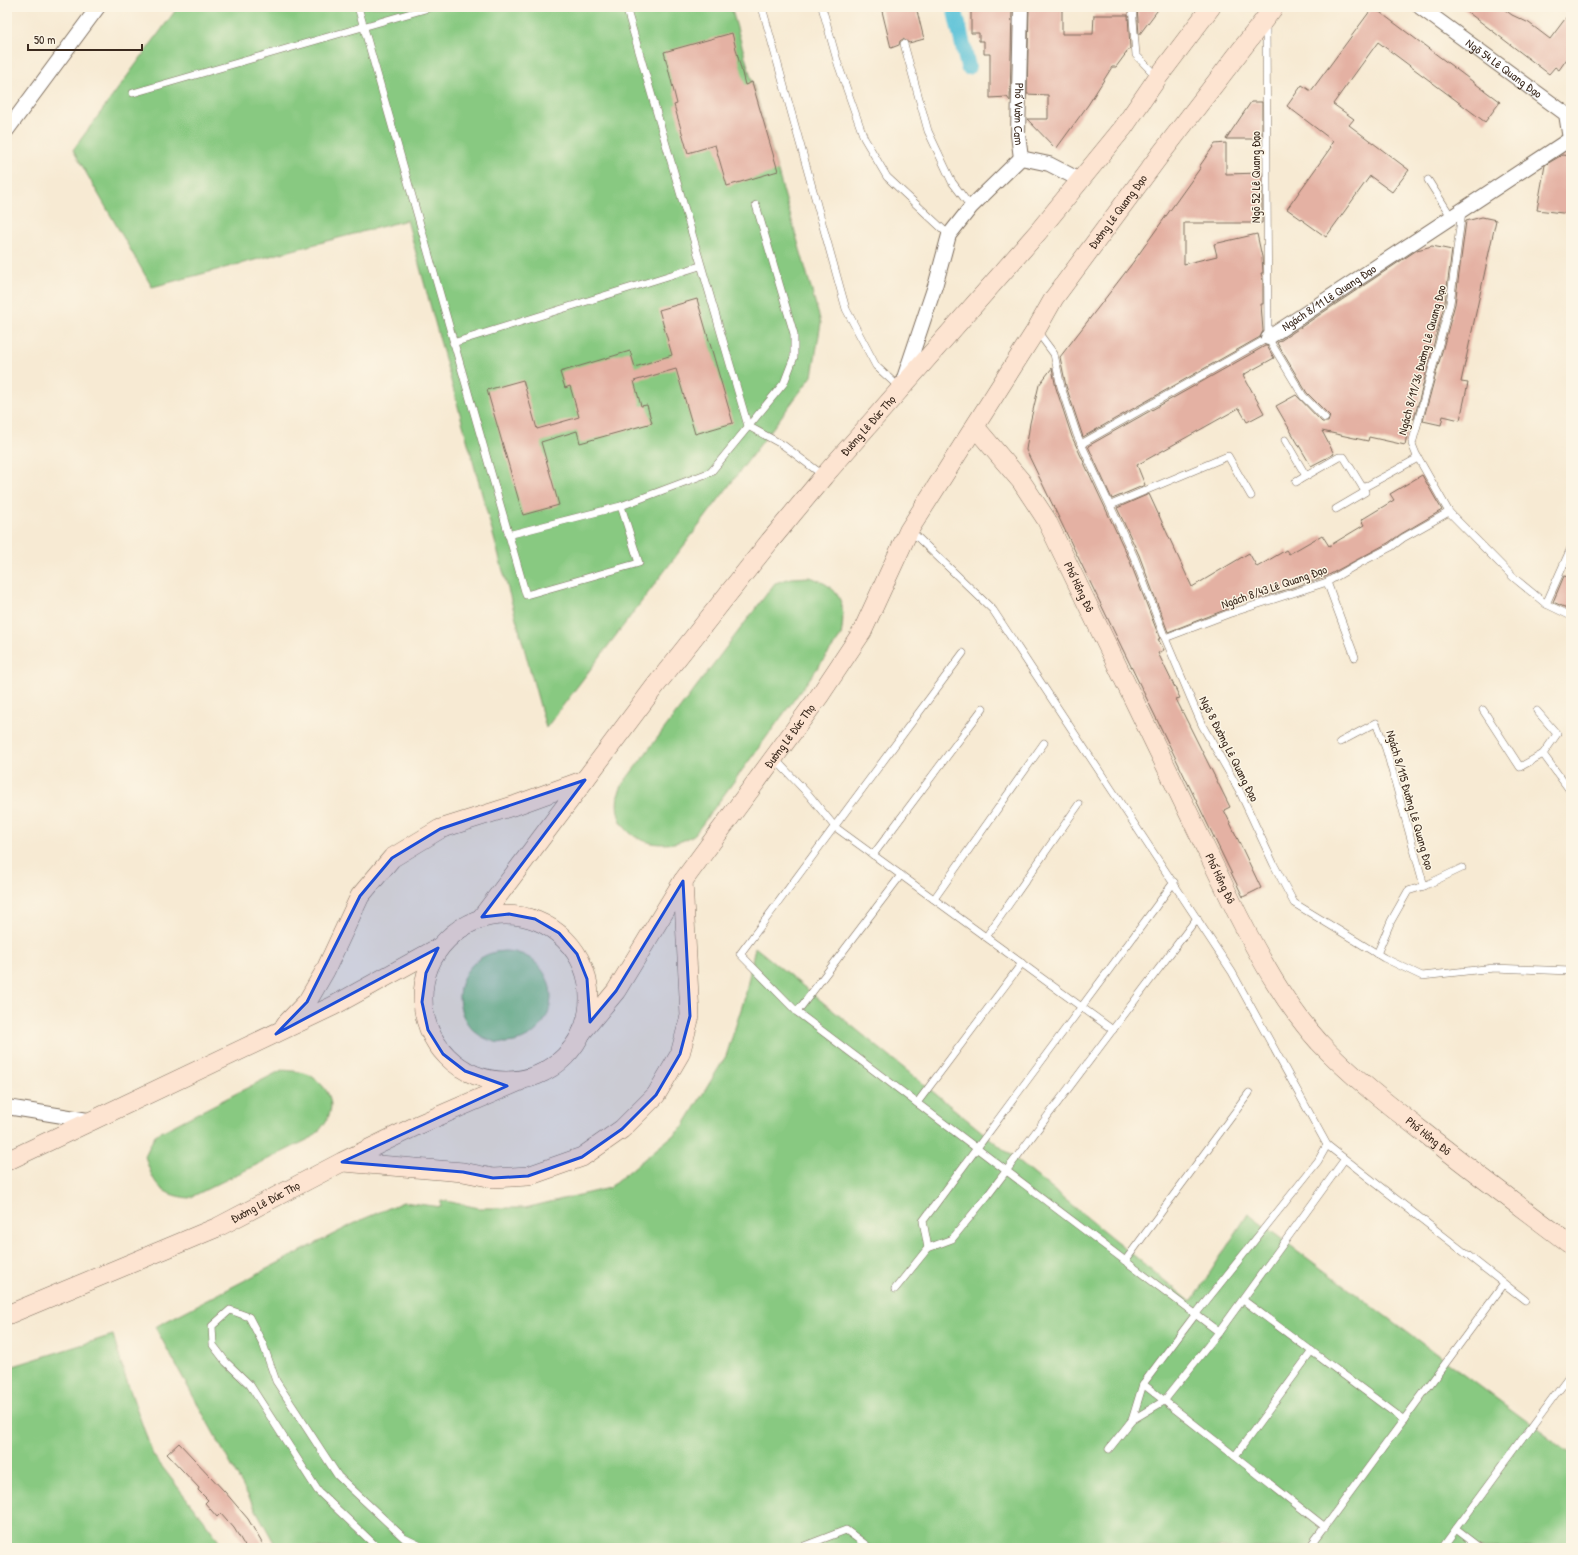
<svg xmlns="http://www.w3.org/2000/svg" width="1578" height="1555" viewBox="0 0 1578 1555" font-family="'Patrick Hand',sans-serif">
	<rect width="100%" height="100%" fill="#fcf5e5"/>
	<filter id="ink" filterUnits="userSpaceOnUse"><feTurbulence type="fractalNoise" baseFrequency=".025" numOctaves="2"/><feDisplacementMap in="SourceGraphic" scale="8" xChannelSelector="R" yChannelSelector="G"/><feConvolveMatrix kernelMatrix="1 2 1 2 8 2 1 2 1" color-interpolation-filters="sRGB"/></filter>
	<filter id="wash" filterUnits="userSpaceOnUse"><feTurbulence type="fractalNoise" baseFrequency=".012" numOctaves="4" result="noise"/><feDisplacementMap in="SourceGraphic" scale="16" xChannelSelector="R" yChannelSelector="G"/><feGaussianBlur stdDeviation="0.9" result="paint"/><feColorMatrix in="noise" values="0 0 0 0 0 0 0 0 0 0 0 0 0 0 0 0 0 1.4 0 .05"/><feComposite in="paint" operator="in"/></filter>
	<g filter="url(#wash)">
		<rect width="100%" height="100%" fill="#f7ead3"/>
		<g fill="#88c981" stroke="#627a50">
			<polygon points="178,7 731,7 821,323 812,376 546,728 407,220 152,287 73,150"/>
			<path d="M 810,577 C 842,588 846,604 841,636 L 695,834 C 665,856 610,841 618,796 C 619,792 622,786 624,782 L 775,583 L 791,578 Z"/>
			<polygon points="755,947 1191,1302 1248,1214 1571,1454 1571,1548 277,1548 155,1327 361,1220 403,1202 441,1207 441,1200 479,1208 525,1208 609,1188 682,1128 726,1056 745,997"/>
			<circle cx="505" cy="997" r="46"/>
			<path d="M 282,1070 C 292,1071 306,1071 314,1078 C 340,1098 333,1118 313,1137 L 189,1198 C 159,1195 153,1183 145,1156 L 155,1135 Z"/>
			<polygon points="113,1335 124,1373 153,1455 225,1548 7,1548 7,1368"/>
		</g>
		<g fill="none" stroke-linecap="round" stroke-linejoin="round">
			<polyline stroke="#5bc2d8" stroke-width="16" points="954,7 968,67"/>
		</g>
		<g id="blocks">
			<g fill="#e4b1a3">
				<polygon points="881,7 916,7 924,39 909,43 903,39 900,41 899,45 891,48"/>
				<polygon points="971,7 1012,7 1010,101 1007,97 990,98 990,54 984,54 984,41 979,41 979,33 971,33"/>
				<polygon points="1029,7 1062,7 1062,34 1093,34 1094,15 1128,15 1130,48 1116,67 1112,67 1088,105 1056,149 1027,119 1048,119 1048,95 1027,94"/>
				<polygon points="1137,7 1160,7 1139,35"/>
				<polygon points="1373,7 1500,102 1485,122 1378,42 1333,104 1354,119 1349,125 1409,170 1392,192 1370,176 1326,237 1287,209 1331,147 1330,146 1333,141 1287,106 1302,85 1311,91"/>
				<polygon points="1461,7 1501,7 1512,15 1529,23 1550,39 1571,11 1571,53 1559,70 1555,67 1549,74"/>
				<polygon points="732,33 745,85 752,82 778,171 727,186 715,145 688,153 674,105 677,104 664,52"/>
				<polygon points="1251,102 1262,102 1262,139 1226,139"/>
				<polygon points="1226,143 1226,174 1262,173 1262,223 1184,223 1184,264 1217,256 1214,244 1257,234 1262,257 1263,273 1261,273 1263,280 1263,304 1261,304 1263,331 1260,337 1083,437 1066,386 1060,357 1131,265 1201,167 1199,167 1215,144"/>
				<polygon points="1562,155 1571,156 1571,214 1537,210 1545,165"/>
				<polygon points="1482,217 1496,220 1461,382 1468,383 1460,420 1443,416 1441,425 1423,421 1455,304 1466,221"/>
				<polygon points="1432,246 1452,250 1445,302 1414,419 1410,418 1405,445 1369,437 1368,441 1322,431 1334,454 1311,466 1276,406 1296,395 1322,422 1328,422 1330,416 1307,393 1277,343 1417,250"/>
				<polygon points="697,299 733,423 695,434 676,369 634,381 641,406 647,405 652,423 580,443 577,431 541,442 559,505 523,515 487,390 523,380 537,429 579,417 570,386 565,388 560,372 630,351 635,367 672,355 659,310"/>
				<polygon points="1265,346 1267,346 1274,358 1243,375 1264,413 1247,422 1239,408 1137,465 1145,485 1112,499 1088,446"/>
				<polygon points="1052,368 1056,388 1072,437 1129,559 1160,639 1158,639 1164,650 1158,653 1180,698 1176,699 1230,807 1224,810 1261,888 1243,897 1026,450 1030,423 1039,385"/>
				<polygon points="1422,475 1442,510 1401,534 1388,543 1325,577 1255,600 1252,596 1230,608 1168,632 1139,555 1117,508 1149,494 1192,587 1249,553 1257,567 1286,550 1289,554 1322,535 1329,546 1364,525 1361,520 1394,500 1390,494"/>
				<polygon points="1564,576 1571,578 1571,610 1553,602"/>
				<polygon points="179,1443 225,1492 248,1519 265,1548 246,1548 234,1528 221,1513 217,1517 205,1503 208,1500 198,1490 199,1488 167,1454"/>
			</g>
		</g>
	</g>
	<g filter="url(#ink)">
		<use href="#blocks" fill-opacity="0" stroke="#7d6d5d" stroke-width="1"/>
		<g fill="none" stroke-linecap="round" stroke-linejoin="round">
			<g stroke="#7d6d5d" stroke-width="8">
				<g id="lane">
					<polyline points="358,7 526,595 639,563 621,506"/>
					<polyline points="626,7 748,426 783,445 824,476"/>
					<polyline points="762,7 846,309 876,366 900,388"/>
					<polyline points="822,7 838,64 864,138 887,177 949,235"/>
					<polyline points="1132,7 1136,55 1157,77"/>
					<polyline points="1266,23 1268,338"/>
					<polyline points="904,44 928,131 952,182 971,207"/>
					<polyline points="133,93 432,7"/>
					<polyline points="1428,180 1452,218"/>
					<polyline points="1462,211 1450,303 1412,444 1416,454 1449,512 1513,577 1546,604 1571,616"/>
					<polyline points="1037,331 1054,354 1061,387 1077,435 1134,557 1165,638 1202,725 1239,790 1274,865 1294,903 1384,958 1422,976 1494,968 1571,971"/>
					<polyline points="1268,338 1303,396 1325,418"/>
					<polyline points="453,343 700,266"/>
					<polyline points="1285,440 1306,476 1339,457 1344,457 1363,488 1418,458"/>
					<polyline points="1081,444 1268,338"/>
					<polyline points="1296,482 1306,476"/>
					<polyline points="1111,505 1228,456 1251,496"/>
					<polyline points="1336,509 1365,492 1363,488"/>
					<polyline points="910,530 993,610 1232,972 1327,1145 1525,1300"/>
					<polyline points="508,535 621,506 711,472 784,383 794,357 794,334 756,205"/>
					<polyline points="1327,582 1355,657"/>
					<polyline points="1546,604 1571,548"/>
					<polyline points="1165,638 1228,614 1327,582 1358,564 1391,547 1403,538 1449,512"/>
					<polyline points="963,653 740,954 797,1012 1219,1332"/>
					<polyline points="1483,710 1520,767 1543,754 1571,792"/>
					<polyline points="1537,711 1557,734 1543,754"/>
					<polyline points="1340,742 1376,723 1386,749 1424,886 1408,891 1391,921 1377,954"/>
					<polyline points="775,759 809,795 835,827 1113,1030"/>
					<polyline points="873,855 983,708"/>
					<polyline points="1424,886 1462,868"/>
					<polyline points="934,899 1044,743"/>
					<polyline points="986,937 1079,804"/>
					<polyline points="797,1012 901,875"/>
					<polyline points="917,1103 1022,963"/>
					<polyline points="928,1248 923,1221 1174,882"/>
					<polyline points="1125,1261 1249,1093"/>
					<polyline points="895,1289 928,1248 952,1239 988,1195 1197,918"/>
					<polyline points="1243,1300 1404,1420"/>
					<polyline points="1143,1384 1325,1527"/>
					<polyline points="1132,1420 1143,1384 1195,1315 1318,1161 1327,1145"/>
					<polyline points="1109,1449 1132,1420 1164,1401 1219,1332 1344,1160"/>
					<polyline points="1235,1456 1312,1351"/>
					<polyline points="1456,1529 1481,1548"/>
					<polyline points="378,1548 318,1491 250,1385 226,1362 213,1345 212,1326 230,1310 249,1317 263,1344 276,1381 338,1476 404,1538 425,1548"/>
					<polyline points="799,1548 846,1530 870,1548"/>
					<polyline points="1309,1548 1504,1284"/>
					<polyline points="1442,1548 1571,1373"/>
				</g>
			</g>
			<g stroke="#7d6d5d" stroke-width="16">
				<g id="street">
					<path id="s1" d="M 1021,7 L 1018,135 L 1021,158"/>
					<path id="s2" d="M 1420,7 L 1566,114 L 1570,139"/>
					<polyline points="7,130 98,7"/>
					<polyline points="1021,158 1049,164 1080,180"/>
					<path id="s3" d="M 1268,338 L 1570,139"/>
					<polyline points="902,384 936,283 949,235 971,207 1021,158"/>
					<polyline points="7,1107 94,1121"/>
				</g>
			</g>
			<g stroke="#7d6d5d" stroke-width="20">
				<g id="secondary">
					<path id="s4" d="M 975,427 L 1021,481 L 1046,519 L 1238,915 C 1261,960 1285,1004 1319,1042 C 1350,1075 1386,1103 1422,1131 C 1471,1170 1521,1207 1571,1245"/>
					<circle cx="506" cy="998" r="83"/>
					<path id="s5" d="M 482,917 L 656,685 L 770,541 L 824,476 L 1038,232 L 1123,128 L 1158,77 L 1211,7"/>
					<polyline points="285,1025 307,1002 325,971 360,896 392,858 440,829 516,805 585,780"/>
					<path id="s6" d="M 582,1032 L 616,991 L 683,881 L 820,695 L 862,632 L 909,530 L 1036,330 L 1054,298 L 1160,155 L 1274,7"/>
					<polyline points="7,1161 333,1006 438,948"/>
					<polyline points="343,1162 463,1172 493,1178 528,1176 582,1157 622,1129 656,1095 680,1054 690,1016 683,881"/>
					<path id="s7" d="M 7,1315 L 218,1227 L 342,1162 L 418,1125 L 520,1081"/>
				</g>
			</g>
			<use href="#lane" stroke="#fff" stroke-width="7"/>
			<use href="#street" stroke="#fff" stroke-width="14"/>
			<use href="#secondary" stroke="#fde4d1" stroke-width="19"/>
		</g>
	</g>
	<path fill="#1d4ed8" fill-opacity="0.2" stroke="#1d4ed8" stroke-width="3" stroke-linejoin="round" d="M 585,780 L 482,917 L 509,914 L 535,919 L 559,933 L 577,954 L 587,979 L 590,1022 L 616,991 L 683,881 L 690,1016 L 680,1054 L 656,1095 L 622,1129 L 582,1157 L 528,1176 L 493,1178 L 463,1172 L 342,1162 L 507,1086 L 465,1071 L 443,1054 L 428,1030 L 422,1002 L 426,973 L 438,948 L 276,1034 L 307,1002 L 360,896 L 392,858 L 440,829 Z"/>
	<g text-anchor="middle" stroke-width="3" stroke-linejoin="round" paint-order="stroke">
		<g font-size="12" fill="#3b2a1e" stroke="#fcf5e5">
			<text dy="4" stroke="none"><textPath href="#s2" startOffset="104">Ngõ 54 Lê Quang Đạo</textPath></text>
			<text dy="4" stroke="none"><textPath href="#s1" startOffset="107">Phố Vườn Cam</textPath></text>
			<text transform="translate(1256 177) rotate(-90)" y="4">Ngõ 52 Lê Quang Đạo</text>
			<text dy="4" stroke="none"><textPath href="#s6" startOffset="982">Đường Lê Quang Đạo</textPath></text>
			<text dy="4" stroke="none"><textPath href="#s3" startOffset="73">Ngách 8/11 Lê Quang Đạo</textPath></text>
			<text transform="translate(1422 360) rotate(-75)" y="4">Ngách 8/11/36 Đường Lê Quang Đạo</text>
			<text dy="4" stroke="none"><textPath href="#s5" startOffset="625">Đường Lê Đức Thọ</textPath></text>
			<text dy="4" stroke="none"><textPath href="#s4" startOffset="192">Phố Hồng Đô</textPath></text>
			<text transform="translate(1274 587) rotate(-19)" y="4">Ngách 8/43 Lê Quang Đạo</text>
			<text dy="4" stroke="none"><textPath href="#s6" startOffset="362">Đường Lê Đức Thọ</textPath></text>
			<text transform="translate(1229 749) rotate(63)" y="4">Ngõ 8 Đường Lê Quang Đạo</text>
			<text transform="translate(1410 800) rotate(74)" y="4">Ngách 8/115 Đường Lê Quang Đạo</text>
			<text dy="4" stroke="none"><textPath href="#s4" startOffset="516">Phố Hồng Đô</textPath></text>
			<text dy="4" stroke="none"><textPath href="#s4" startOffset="852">Phố Hồng Đô</textPath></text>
			<text dy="4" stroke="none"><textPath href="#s7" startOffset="282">Đường Lê Đức Thọ</textPath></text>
		</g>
	</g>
	<rect width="1578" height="1555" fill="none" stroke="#fcf5e5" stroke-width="24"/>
	<path d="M28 44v6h114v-6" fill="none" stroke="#3b2a1e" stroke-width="2"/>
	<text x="34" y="44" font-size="12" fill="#3b2a1e" stroke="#fcf5e5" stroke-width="3" paint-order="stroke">50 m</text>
</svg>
